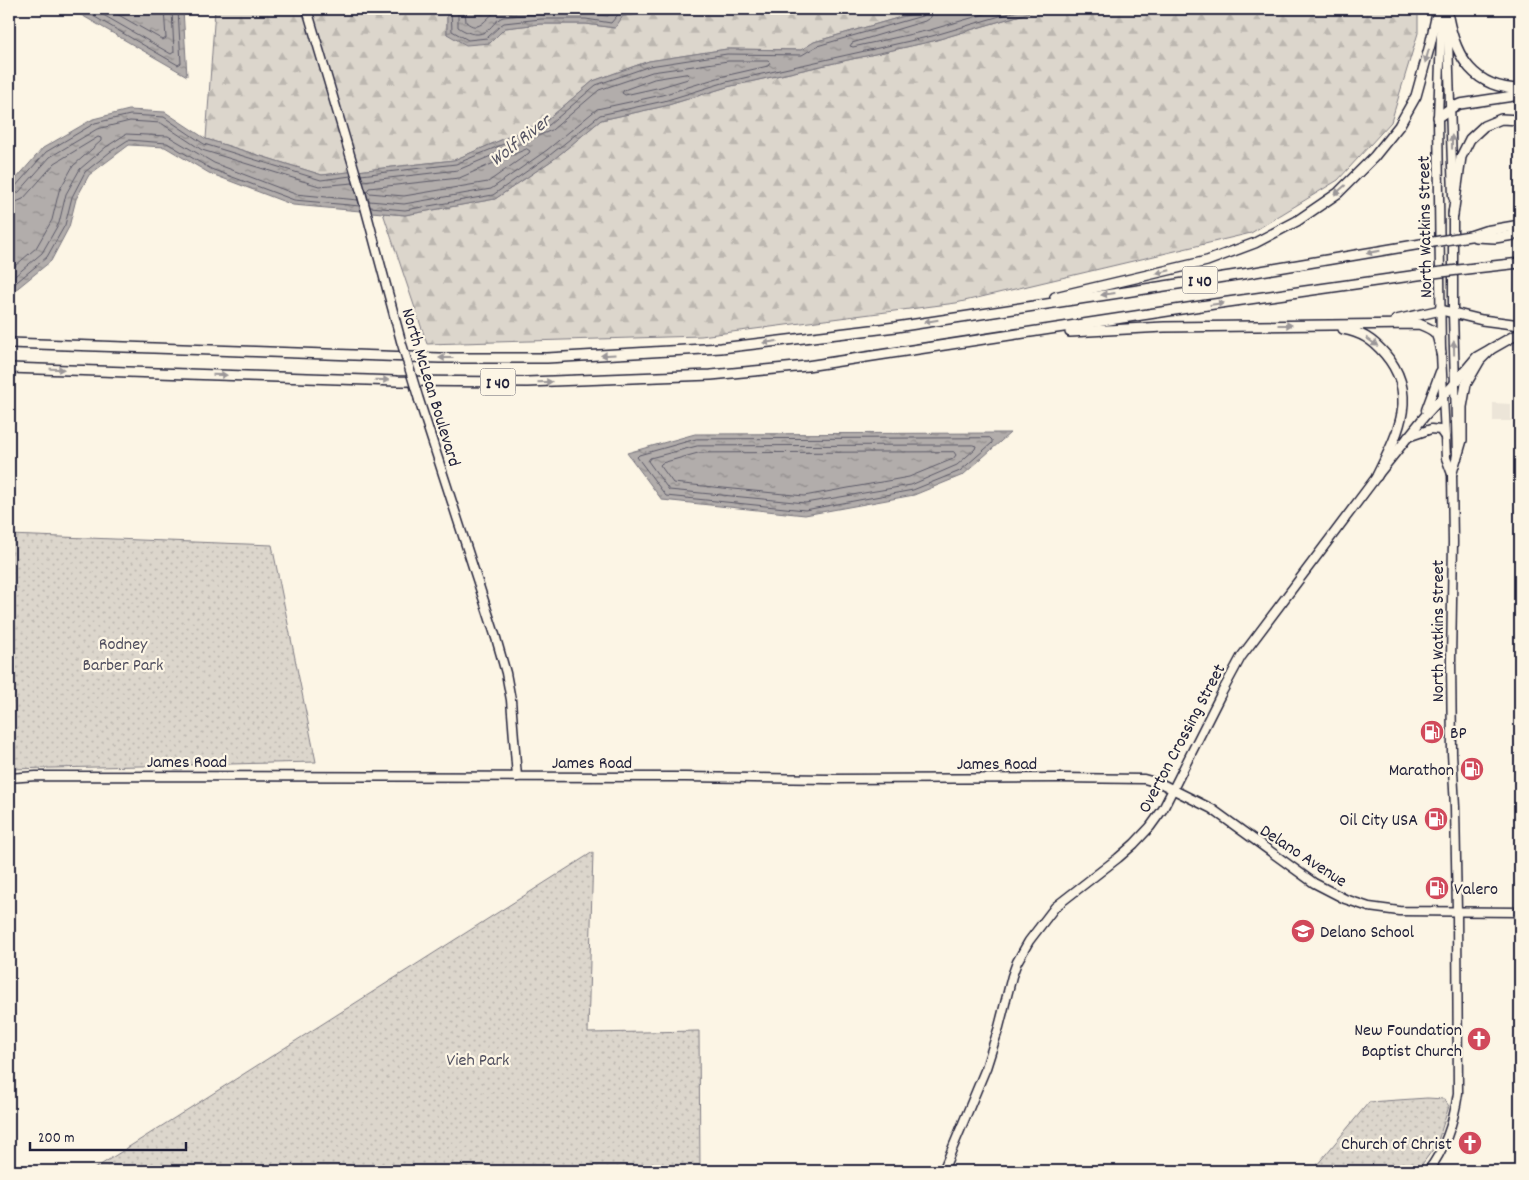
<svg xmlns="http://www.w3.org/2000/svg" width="1529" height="1180" viewBox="0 0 1529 1180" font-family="Dekko,sans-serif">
	<defs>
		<pattern id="grass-dots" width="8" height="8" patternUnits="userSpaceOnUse" patternTransform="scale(1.25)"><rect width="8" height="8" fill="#dcd6cc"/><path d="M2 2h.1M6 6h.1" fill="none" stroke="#bcb7b0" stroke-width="1.8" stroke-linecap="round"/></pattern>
		<pattern id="forest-firs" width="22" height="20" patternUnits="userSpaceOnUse" patternTransform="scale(1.25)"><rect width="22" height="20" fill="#dcd6cc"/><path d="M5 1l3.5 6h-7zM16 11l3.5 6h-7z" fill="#bcb7b0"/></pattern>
		<pattern id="water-ripples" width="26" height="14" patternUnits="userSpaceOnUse" patternTransform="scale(1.25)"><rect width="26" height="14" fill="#b2adab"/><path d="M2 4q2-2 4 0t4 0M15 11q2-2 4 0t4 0" fill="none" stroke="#908c8c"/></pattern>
	</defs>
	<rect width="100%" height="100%" fill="#fcf5e5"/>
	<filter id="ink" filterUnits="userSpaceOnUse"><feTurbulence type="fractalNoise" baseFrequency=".02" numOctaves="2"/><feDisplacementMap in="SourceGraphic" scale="10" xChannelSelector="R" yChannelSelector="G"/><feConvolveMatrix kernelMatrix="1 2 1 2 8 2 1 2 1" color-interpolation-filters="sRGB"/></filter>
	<g filter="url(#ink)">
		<polygon fill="#ece5d8" points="1493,403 1511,404 1511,421 1493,421"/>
		<g fill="url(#grass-dots)" stroke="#7f7c84">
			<polygon points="9,535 272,545 316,762 9,769"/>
			<polygon points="593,852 588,1033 699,1031 700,1171 91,1171"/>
			<polygon points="1427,1098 1444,1099 1449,1106 1437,1144 1417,1171 1312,1171 1369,1102"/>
		</g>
		<g fill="url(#forest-firs)" stroke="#7f7c84">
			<polygon points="215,9 447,9 447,34 490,43 505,28 540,24 586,24 614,28 622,16 677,10 692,14 705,9 929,9 814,42 801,50 727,49 649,61 593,81 546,121 454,160 322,175 206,139"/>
			<polygon points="1041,9 1418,9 1418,33 1391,122 1338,180 1251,233 956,303 701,336 427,344 383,213 405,215 495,199 554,159 601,120 665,106 727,87 933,41"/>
		</g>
		<g fill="url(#water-ripples)" stroke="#78757e">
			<polygon points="71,9 183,9 187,76"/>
			<polygon points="447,9 704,9 692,14 677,10 623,16 615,28 586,24 540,24 505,28 490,43 466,45 447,34"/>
			<polygon points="929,9 1041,9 933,41 727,87 665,106 601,120 554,159 495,199 405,215 293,205 209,173 165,147 129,145 89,175 76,199 69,227 51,261 14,291 9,292 9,187 43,148 93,119 129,110 165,112 206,139 322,175 454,160 546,121 593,81 649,61 727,49 801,50 814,42"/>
			<polygon points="1010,433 963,475 914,495 805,515 662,500 627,453 695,434"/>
		</g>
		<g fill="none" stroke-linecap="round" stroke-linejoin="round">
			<g stroke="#5c5a68" stroke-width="1">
				<polyline points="81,9 178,65 181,63 178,9"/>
				<polyline points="93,9 171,54 174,52 172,9"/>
				<polyline points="108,9 163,40 166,38 164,9"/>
				<polyline points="451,9 452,31 468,40 487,38 501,25 504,23 541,19 586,19 611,23 621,11 645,9"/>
				<path d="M 458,9 L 458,27 C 465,32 476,37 485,32 C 492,28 495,20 503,17 C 538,13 573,12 608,16 L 614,9"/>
				<path d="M 465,9 L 466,22 C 479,33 484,20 494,13 C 499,10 504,9 510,9"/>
				<polyline points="933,9 931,17 925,21 852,43 850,46 853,47 930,30 1002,9"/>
				<polygon points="687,74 689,76 688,79 661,87 625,95 622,93 624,90 654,79"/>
				<polygon points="527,149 530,151 529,153 488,182 404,196 369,193 367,191 369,188 459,178"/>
				<polyline points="361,175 456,164 549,125 596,85 650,66 727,54 802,55 817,46 922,16 926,13 926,9"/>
				<polyline points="363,181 458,170 552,130 599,90 652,72 728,61 768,61 770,63 768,66 724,76 662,95 597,109 547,150 491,189 404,204 369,201"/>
				<polyline points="9,190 14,188 46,152 95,123 130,115 164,117 204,144 321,180 351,176"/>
				<polyline points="9,196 14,195 19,192 50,157 97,129 130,121 161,123 202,150 319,186 353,183"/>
				<polyline points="9,203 16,202 23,199 55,163 98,137 101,138 101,141 73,166 59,191 52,220 36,248 9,271"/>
				<polyline points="370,207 405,210 493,195 550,155 600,115 664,101 726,82 932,36 1024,9"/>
				<polyline points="9,281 42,253 59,223 66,194 80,169 106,147 126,134 168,136 214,163 295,194 358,200"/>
				<polyline points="9,287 12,286 47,257 65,225 72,197 85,172 110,152 128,140 167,143 211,169 294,200 360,206"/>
				<polygon points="990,438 992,440 992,443 960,471 913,490 805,510 666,496 637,457 639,455 696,439"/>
				<polygon points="973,445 976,446 975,449 957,465 911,485 805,503 669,490 648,461 650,458 697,446"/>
				<polygon points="954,452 956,455 953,459 909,477 804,496 673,483 660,465 662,463 698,453"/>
			</g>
			<g stroke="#22223b" stroke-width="10">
				<polyline id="minor" points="1432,1166 1438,1171"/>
			</g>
			<g stroke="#22223b" stroke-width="11">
				<g id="major">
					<polyline points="307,9 361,192 401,341"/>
					<polyline points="1442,9 1438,117 1441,353 1446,458 1452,474"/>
					<polyline points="1447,9 1453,197"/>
					<polyline points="419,400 496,638 506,673 511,700 517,777"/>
					<polyline points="1426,410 1440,372"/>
					<polyline points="1408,437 1431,429 1440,430 1445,437"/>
					<polyline points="9,778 36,776 685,777 828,779 1060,778 1144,779 1162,784 1212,809 1314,883 1345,899 1369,907 1399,911 1520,912"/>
					<polyline points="943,1171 986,1068 999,1027 1012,976 1017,962 1029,941 1055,907 1118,858 1134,844 1150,827 1163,809 1220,696 1241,657 1377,476 1424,417 1455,383"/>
					<path d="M 1428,1171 C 1445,1149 1454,1121 1458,1093 L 1457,912 L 1455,807 L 1452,753 L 1451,660 L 1453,542 L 1452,474 L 1457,457 L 1453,313 L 1453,211"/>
				</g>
			</g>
			<g stroke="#22223b" stroke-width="12">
				<g id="highway">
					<path d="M 1448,17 C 1456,58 1474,88 1520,89"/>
					<polyline points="1438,117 1451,108 1460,104 1520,95"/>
					<polyline points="1453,215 1461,157 1470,139 1484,126 1501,119 1520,120"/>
					<polyline points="1470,236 1485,231 1520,225"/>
					<polyline points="1475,237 1495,238 1520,234"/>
					<polyline points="1475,268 1520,263"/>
					<polyline points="1055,297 1207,261 1255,243 1297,221 1338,193 1374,157 1399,126 1416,96 1430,45 1438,9"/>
					<polyline points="1396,320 1441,310 1482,320 1520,325"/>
					<path d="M 1343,329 C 1361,332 1373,340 1385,354 C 1420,395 1397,435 1377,476"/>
					<path d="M 1070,332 L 1164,327 L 1419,324 C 1439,332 1437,333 1441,353"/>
					<polyline points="9,343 439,358 547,358 721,348 896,327 1243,274 1421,244"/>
					<polyline points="9,368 397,381 527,382 711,375 807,366 1214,304 1425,274"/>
					<polyline points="1455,383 1477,357 1514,336 1520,335"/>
					<polyline points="1457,457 1462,440 1462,407 1466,384 1480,360 1491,349"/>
				</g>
			</g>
			<use href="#minor" stroke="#fcf5e5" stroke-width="6"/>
			<use href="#major" stroke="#fcf5e5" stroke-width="8"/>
			<use href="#highway" stroke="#fcf5e5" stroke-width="9"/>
			<g stroke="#22223b" stroke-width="11" stroke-linecap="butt">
				<polyline id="major-bridge" points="401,341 419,400"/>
			</g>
			<g stroke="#22223b" stroke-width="12" stroke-linecap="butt">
				<g id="highway-bridge">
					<polyline points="1421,244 1470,236"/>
					<polyline points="1425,274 1475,268"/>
				</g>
			</g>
			<use href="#major-bridge" stroke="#fcf5e5" stroke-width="8"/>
			<use href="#highway-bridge" stroke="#fcf5e5" stroke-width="9"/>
		</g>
		<defs><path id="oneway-solid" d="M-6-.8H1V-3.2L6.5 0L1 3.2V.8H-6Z" transform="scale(1.25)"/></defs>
		<g fill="#9a9698">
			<use href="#oneway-solid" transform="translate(1427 56) rotate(106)"/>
			<use href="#oneway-solid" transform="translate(1452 142) rotate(-91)"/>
			<use href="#oneway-solid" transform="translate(1340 190) rotate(138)"/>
			<use href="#oneway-solid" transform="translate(1373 252) rotate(170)"/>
			<use href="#oneway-solid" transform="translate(1163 272) rotate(166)"/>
			<use href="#oneway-solid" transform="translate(1108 294) rotate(172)"/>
			<use href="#oneway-solid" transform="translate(1217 304) rotate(-8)"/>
			<use href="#oneway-solid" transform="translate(931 321) rotate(171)"/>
			<use href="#oneway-solid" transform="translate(1285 325)"/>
			<use href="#oneway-solid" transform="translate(770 342) rotate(173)"/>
			<use href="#oneway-solid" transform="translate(1372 342) rotate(36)"/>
			<use href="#oneway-solid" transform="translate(1454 348) rotate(-91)"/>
			<use href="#oneway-solid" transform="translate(608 355) rotate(177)"/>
			<use href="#oneway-solid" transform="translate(446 358) rotate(180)"/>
			<use href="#oneway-solid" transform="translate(57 369) rotate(2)"/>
			<use href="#oneway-solid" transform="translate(220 375) rotate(2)"/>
			<use href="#oneway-solid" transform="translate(382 380) rotate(2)"/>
			<use href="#oneway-solid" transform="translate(545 382) rotate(-2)"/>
		</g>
	</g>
	<defs>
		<g id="fuel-disc" transform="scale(1.25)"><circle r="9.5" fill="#d1495b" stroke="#fcf5e5"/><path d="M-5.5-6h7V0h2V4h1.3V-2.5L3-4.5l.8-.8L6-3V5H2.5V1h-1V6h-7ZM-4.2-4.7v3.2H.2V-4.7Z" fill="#fff"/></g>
		<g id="school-disc" transform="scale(1.25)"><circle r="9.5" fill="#d1495b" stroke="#fcf5e5"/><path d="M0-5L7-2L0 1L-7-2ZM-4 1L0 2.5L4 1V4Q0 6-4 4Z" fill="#fff"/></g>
		<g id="church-disc" transform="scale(1.25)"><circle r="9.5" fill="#d1495b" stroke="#fcf5e5"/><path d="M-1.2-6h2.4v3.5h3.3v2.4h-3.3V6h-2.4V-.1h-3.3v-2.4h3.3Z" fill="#fff"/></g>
	</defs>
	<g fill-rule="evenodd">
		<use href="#fuel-disc" x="1432" y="732"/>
		<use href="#fuel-disc" x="1472" y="769"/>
		<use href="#fuel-disc" x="1436" y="819"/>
		<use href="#fuel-disc" x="1437" y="888"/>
		<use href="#school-disc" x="1303" y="931"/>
		<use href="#church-disc" x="1479" y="1039"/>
		<use href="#church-disc" x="1470" y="1143"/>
	</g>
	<g text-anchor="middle" stroke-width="4.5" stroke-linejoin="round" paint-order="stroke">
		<g fill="#fcf5e5" stroke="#63616e" stroke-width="1">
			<rect x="1182.5" y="266.5" width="35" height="27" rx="4"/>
			<rect x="480.5" y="368.5" width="35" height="27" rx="4"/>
		</g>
		<g font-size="16" font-weight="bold" fill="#22223b">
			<text x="1200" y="286">I 40</text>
			<text x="498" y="388">I 40</text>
		</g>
		<g font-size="18" fill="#22223b" stroke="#fcf5e5">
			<text transform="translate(1424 227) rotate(-91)" y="6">North Watkins Street</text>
			<text transform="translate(432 387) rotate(73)" y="6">North McLean Boulevard</text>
			<text transform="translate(1437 631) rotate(-90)" y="6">North Watkins Street</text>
			<text transform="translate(1181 738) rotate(-62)" y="6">Overton Crossing Street</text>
			<text x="187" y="767">James Road</text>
			<text x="592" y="768">James Road</text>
			<text x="997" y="769">James Road</text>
			<text transform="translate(1304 855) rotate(33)" y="6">Delano Avenue</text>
		</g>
		<g font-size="18" fill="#504f5f" stroke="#fcf5e5">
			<text x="123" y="649">Rodney<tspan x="123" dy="21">Barber Park</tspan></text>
			<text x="478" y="1065">Vieh Park</text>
		</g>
		<g font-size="18" fill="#22223b" stroke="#fcf5e5" text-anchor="end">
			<text x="1450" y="738" text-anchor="start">BP</text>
			<text x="1454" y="775">Marathon</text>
			<text x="1418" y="825">Oil City USA</text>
			<text x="1454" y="894" text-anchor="start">Valero</text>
			<text x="1320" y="937" text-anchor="start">Delano School</text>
			<text x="1462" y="1035">New Foundation<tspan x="1462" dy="21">Baptist Church</tspan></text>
			<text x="1452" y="1149">Church of Christ</text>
		</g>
		<g font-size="19" font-style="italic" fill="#545362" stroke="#fcf5e5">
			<text transform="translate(519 139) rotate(-38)" y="7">Wolf River</text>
		</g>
	</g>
	<rect width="1529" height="1180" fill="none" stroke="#fcf5e5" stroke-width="30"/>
	<rect x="15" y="15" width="1499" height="1150" fill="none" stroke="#22223b" stroke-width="2" filter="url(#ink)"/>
	<path d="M30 1142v8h156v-8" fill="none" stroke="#22223b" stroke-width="2.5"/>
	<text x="38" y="1142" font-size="15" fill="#22223b" stroke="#fcf5e5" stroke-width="4" paint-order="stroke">200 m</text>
</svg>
